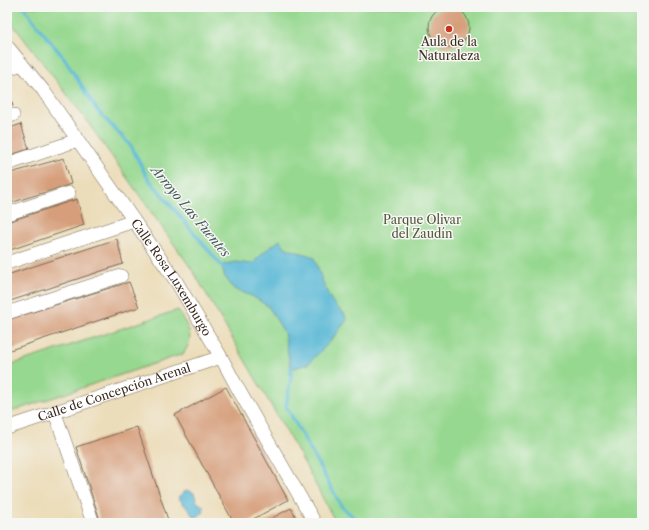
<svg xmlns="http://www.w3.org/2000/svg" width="649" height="530" viewBox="0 0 649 530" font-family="'Libre Caslon Text',serif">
	<rect width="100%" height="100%" fill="#f6f6f2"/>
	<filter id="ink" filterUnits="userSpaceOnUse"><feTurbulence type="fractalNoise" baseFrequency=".025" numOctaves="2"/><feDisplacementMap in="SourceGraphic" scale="8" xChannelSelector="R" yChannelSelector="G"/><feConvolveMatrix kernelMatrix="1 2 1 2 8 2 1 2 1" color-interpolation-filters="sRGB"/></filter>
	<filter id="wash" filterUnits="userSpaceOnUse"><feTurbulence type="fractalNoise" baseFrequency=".012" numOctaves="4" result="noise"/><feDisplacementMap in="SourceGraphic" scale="16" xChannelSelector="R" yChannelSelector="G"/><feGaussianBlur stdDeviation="0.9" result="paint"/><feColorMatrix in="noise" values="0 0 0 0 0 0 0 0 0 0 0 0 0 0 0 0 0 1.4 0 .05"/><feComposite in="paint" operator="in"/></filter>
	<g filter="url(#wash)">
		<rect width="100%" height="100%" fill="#ecddba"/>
		<g fill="#96d88f" stroke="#688156">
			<polygon points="7,7 642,7 642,523 336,523 300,455 193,271 79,110 7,17"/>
			<path d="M 178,310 C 188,328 196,336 183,354 L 7,413 L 7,366 Z"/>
		</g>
		<g fill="#57b7d5" stroke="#49707a">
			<path d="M 280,240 L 286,248 L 314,257 C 321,275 327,303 344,313 L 347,320 L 329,343 L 308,364 L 291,369 L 284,332 L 268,306 L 252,296 L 234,289 L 225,277 L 221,265 L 235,262 L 252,264 L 264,252 Z"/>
			<path d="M 187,490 L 194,493 L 197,502 L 203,506 L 204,512 L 197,517 L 192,515 C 189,508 183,505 179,498 L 181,494 Z"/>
		</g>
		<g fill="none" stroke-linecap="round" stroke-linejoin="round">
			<g stroke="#57b7d5" stroke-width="3.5">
				<polyline points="24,7 37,25 64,58 97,110 131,146 147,177 221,265 225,267"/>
				<polyline points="293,365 291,369 291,376 286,406 342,507 360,523"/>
			</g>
		</g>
		<g id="blocks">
			<g fill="#d69e7a">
				<circle cx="449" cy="27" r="20"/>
				<polygon points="7,90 13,106 7,108"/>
				<polygon points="21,124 29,149 7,156 7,129"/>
				<polygon points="64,158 71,184 7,204 7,174"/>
				<polygon points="77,199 84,225 7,251 7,222"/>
				<polygon points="117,239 123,264 7,302 7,275"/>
				<polygon points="129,282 139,307 7,351 7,320"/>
				<polygon points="226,387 288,500 246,523 234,523 175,415"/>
				<polygon points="137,427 169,523 101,523 76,447"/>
				<polygon points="291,508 299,523 263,523"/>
			</g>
		</g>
	</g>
	<g filter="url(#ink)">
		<use href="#blocks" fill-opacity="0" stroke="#796955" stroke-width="1"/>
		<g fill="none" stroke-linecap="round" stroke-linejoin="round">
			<g stroke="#796955" stroke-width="14">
				<g id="minor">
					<path id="s1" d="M 7,46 L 43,90 L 176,281 L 221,357 L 237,387 L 315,523"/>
					<polyline points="7,69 22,64"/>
					<polyline points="7,117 13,115"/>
					<polyline points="7,164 78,140"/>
					<polyline points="7,214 69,193"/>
					<polyline points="7,263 134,221"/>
					<polyline points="7,313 121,276"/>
					<polyline points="55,413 93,523"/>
					<path id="s2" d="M 7,428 L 221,357"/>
				</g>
			</g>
			<use href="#minor" stroke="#fff" stroke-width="13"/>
		</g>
	</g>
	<circle fill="#c8321e" stroke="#f6f6f2" stroke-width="1.5" cx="449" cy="29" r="4"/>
	<g text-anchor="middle" stroke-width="3" stroke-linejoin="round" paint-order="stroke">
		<g font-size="12" fill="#3b2a1e" stroke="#f6f6f2">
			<text x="449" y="46">Aula de la<tspan x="449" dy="14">Naturaleza</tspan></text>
		</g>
		<g font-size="12" fill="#52563a" stroke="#f6f6f2">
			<text x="422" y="224">Parque Olivar<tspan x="422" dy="14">del Zaudín</tspan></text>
		</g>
		<g font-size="12" fill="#3b2a1e" stroke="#f6f6f2">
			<text dy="4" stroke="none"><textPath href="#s1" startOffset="284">Calle Rosa Luxemburgo</textPath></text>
			<text dy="4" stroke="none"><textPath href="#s2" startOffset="113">Calle de Concepción Arenal</textPath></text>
		</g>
		<g font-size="13" font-style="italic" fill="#455b5e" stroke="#f6f6f2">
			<text transform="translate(191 211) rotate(50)" y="5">Arroyo Las Fuentes</text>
		</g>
	</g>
	<rect width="649" height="530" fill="none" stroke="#f6f6f2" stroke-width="24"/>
</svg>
